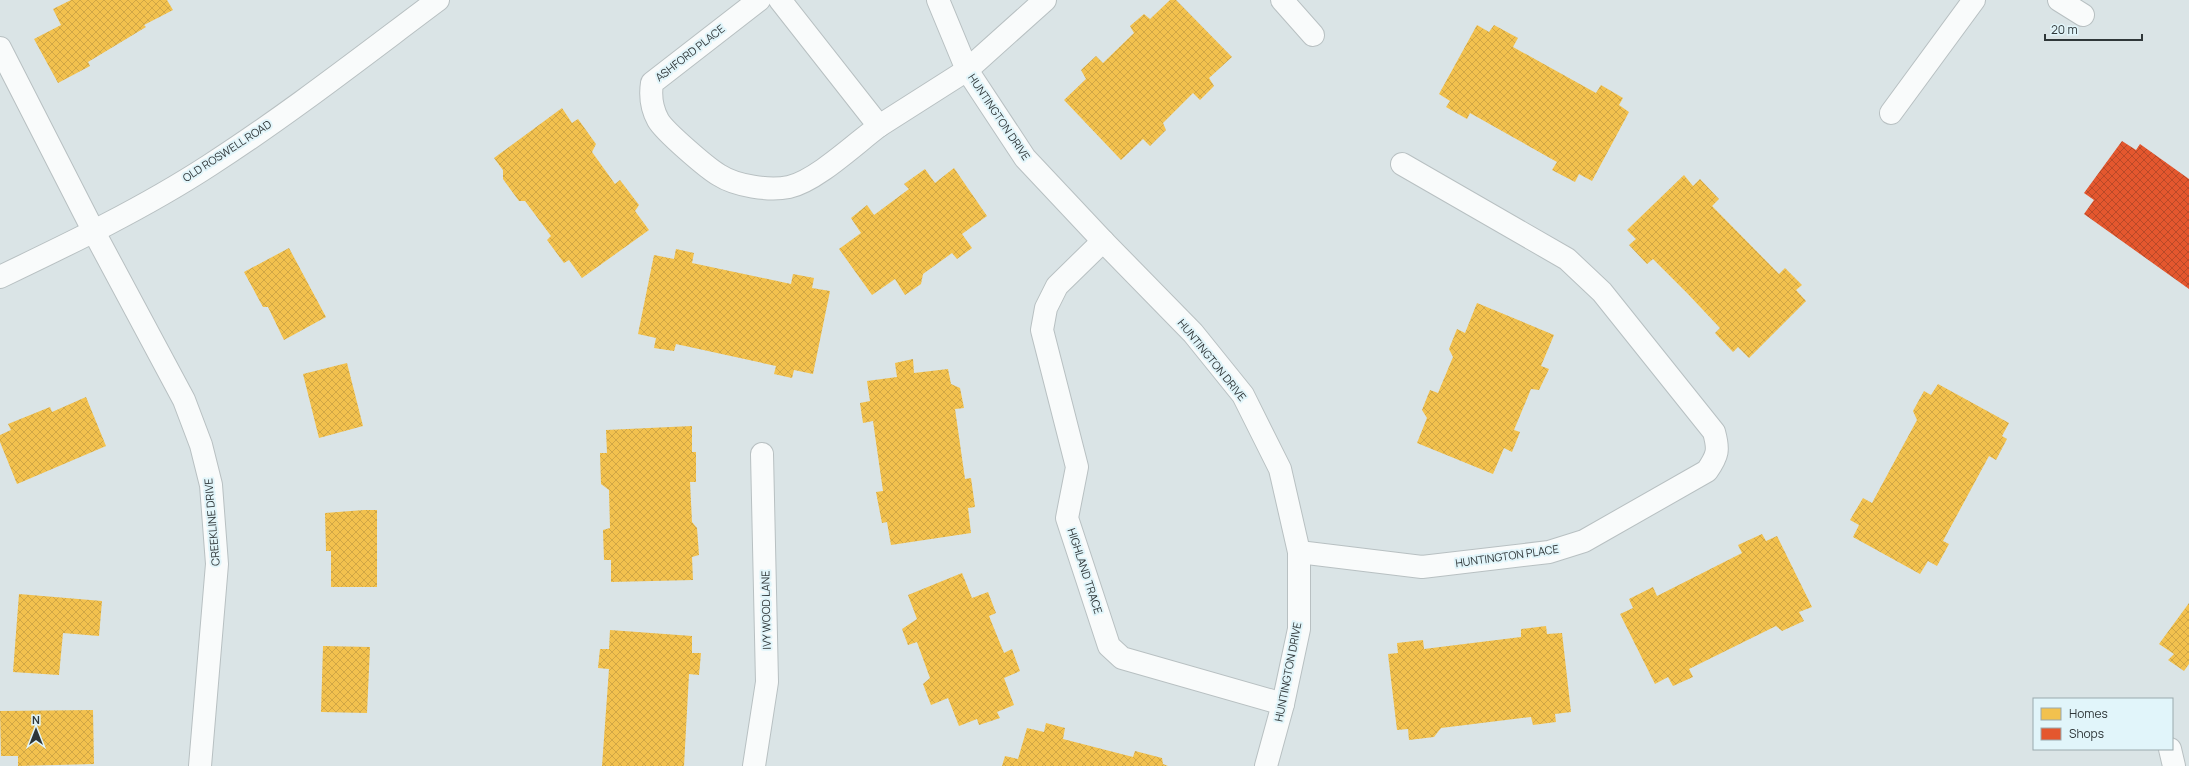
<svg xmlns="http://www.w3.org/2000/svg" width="2189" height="766" viewBox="0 0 2189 766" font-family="Manrope,sans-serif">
	<defs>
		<pattern id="homes-cross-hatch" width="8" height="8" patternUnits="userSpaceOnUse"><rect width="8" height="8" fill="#f2c14e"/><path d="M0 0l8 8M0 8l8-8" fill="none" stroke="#d0a645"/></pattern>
		<pattern id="shops-cross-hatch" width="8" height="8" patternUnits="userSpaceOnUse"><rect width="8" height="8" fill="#e4572e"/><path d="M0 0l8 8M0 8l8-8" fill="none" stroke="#b94928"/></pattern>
	</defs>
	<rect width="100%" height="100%" fill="#dae4e6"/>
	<g fill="url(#homes-cross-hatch)">
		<polygon points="71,0 167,0 173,10 144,25 146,27 88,62 90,66 58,83 34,39 61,25 53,9"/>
		<polygon points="1170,0 1176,0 1232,57 1209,78 1214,86 1200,100 1193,93 1163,123 1166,130 1150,146 1143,139 1121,160 1064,100 1086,79 1081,70 1096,56 1103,63 1134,33 1130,26 1144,14 1150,19"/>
		<polygon points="1477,25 1489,32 1494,25 1518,38 1513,47 1596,93 1601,85 1623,98 1619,105 1629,112 1592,181 1579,174 1575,182 1552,170 1557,162 1470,113 1467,119 1446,107 1450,101 1439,94"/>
		<polygon points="562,108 572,123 578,119 596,144 592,152 615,184 620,180 639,205 635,211 649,230 582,278 569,260 564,263 547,240 551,236 525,201 519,201 503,179 503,170 494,158"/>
		<polygon points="954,168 987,216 962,234 972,248 957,259 952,253 923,274 921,284 905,295 895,279 872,295 839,249 861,233 851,218 867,205 874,215 909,189 904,184 925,169 935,183"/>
		<polygon points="1684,175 1693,186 1700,179 1719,199 1712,206 1779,274 1785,268 1802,285 1796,290 1806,301 1749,358 1738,347 1733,352 1715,333 1720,328 1687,293 1653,259 1647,264 1629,245 1636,239 1627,230"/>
		<polygon points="289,248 326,317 284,340 268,307 263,307 244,272"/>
		<polygon points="676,249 694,253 692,263 791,284 793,274 814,278 812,288 830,291 813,374 794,370 792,378 774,374 776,366 676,344 674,351 654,348 656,338 638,334 654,255 674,259"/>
		<polygon points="1477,303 1554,335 1541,366 1549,369 1539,390 1531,389 1514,430 1520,432 1512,452 1504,448 1493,474 1417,443 1427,418 1422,410 1430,390 1438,393 1453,357 1449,349 1457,329 1465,333"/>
		<polygon points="913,359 914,373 948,369 951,384 960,388 964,408 955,409 965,479 971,478 975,507 968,508 971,533 891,545 887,522 882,523 876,492 883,491 873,421 863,423 860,403 870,401 867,381 897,377 895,363"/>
		<polygon points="347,363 363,426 319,438 303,374"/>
		<polygon points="1938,384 2009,423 2002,436 2007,439 1996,460 1989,456 1943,541 1949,544 1937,566 1928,561 1920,574 1853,537 1859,525 1850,520 1863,498 1872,503 1917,420 1913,411 1924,391 1931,395"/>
		<polygon points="86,397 106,446 17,484 0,442 0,435 11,430 8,424 50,407 52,412"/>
		<polygon points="692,426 692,452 696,452 696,482 690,482 692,522 697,528 699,555 692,557 693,580 611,582 611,560 604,560 603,530 610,528 609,490 601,484 600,453 607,453 606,430"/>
		<polygon points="364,510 377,510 377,587 331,587 331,551 326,551 325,513"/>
		<polygon points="1762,534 1766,541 1777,536 1812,607 1799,612 1804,621 1782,631 1776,626 1689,669 1693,677 1673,686 1668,677 1655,684 1620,614 1633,608 1629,599 1653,587 1657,596 1742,553 1738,545"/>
		<polygon points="962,573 972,598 988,592 996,613 989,616 1004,653 1012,649 1020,671 1004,678 1014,705 997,712 1000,718 979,725 977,719 959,726 948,698 931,705 923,684 930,678 917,642 908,645 902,629 917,619 908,595"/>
		<polygon points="19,594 102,601 99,636 63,633 59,675 13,672"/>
		<polygon points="2189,603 2189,664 2184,671 2168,660 2174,654 2159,644"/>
		<polygon points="1546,626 1547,634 1562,633 1571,712 1555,714 1556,722 1533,725 1531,717 1441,728 1434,737 1409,740 1408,729 1397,730 1388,654 1398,653 1397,643 1423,640 1424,649 1521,637 1521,629"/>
		<polygon points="610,630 692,636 692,653 701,653 699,675 689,674 684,766 602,766 609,669 598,668 600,649 609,649"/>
		<polygon points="323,646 370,647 367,713 321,712"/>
		<polygon points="93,710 94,764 18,766 18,756 1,756 0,711"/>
		<polygon points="1046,723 1065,728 1063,739 1133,757 1135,751 1162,758 1163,764 1168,766 1002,766 1005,756 1018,759 1027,728 1044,732"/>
	</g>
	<polygon fill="url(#shops-cross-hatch)" points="2122,141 2136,150 2140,144 2189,179 2189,289 2084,214 2094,200 2084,193"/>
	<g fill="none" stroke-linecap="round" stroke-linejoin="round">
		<g stroke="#b8c0c2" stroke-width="24">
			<g id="minor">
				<path d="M 759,0 L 652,83 C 650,96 652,109 658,120 C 664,131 707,168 719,175 C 736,186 769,191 789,187 C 816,181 855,144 879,126 L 780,0"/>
				<polyline points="938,0 967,70 1025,158 1103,241 1193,333 1243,395 1280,469 1299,552 1299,629 1283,704 1266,766"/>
				<polyline points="1282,0 1313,35"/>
				<polyline points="2059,0 2083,15"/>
				<polyline points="0,48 94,232 184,400 201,445 211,485 217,564 200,766"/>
				<polyline points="1891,113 1974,0"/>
				<polyline points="879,126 967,70 1045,0"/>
				<polyline points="1103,241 1057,286 1046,308 1042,330 1077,467 1067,518 1109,646 1122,658 1283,704"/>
				<path d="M 0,277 C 71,243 144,208 210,165 C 289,114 363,56 438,0"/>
				<path d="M 1299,552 L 1422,567 L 1549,552 L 1584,541 L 1707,471 C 1718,455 1719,450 1714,432 L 1602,292 L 1567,259 L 1402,164"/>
				<polyline points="2170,749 2174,766"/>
				<polyline points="754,766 767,682 762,454"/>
			</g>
		</g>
		<use href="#minor" stroke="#f9fbfb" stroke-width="22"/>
	</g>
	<g text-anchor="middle" stroke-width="4" stroke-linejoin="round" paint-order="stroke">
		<g font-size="11" fill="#2f3739" stroke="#e1f5fa">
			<text transform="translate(690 53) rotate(-38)" y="4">ASHFORD PLACE</text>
			<text transform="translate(999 117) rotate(56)" y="4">HUNTINGTON DRIVE</text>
			<text transform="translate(227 151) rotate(-33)" y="4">OLD ROSWELL ROAD</text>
			<text transform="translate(1212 360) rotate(51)" y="4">HUNTINGTON DRIVE</text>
			<text transform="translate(212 522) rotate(-95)" y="4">CREEKLINE DRIVE</text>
			<text transform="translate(1507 556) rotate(-8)" y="4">HUNTINGTON PLACE</text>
			<text transform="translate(1085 571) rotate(72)" y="4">HIGHLAND TRACE</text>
			<text transform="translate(766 610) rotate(-91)" y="4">IVY WOOD LANE</text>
			<text transform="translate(1288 672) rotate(-79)" y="4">HUNTINGTON DRIVE</text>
		</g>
	</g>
	<rect x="2033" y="698" width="140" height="52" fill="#e1f5fa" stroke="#9aa9ad"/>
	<rect x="2041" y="708" width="20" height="12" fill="#f2c14e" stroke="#9aa9ad"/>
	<text x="2069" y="718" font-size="12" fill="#2f3739">Homes</text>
	<rect x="2041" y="728" width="20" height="12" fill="#e4572e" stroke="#9aa9ad"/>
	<text x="2069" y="738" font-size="12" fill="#2f3739">Shops</text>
	<g transform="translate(36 730)" stroke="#e1f5fa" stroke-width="3" paint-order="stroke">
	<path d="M0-3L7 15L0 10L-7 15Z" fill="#2f3739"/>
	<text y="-6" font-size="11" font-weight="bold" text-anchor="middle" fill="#2f3739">N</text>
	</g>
	<path d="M2045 34v6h97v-6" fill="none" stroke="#2f3739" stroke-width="2"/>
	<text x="2051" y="34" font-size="12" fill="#2f3739" stroke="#e1f5fa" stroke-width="3" paint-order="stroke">20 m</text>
</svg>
